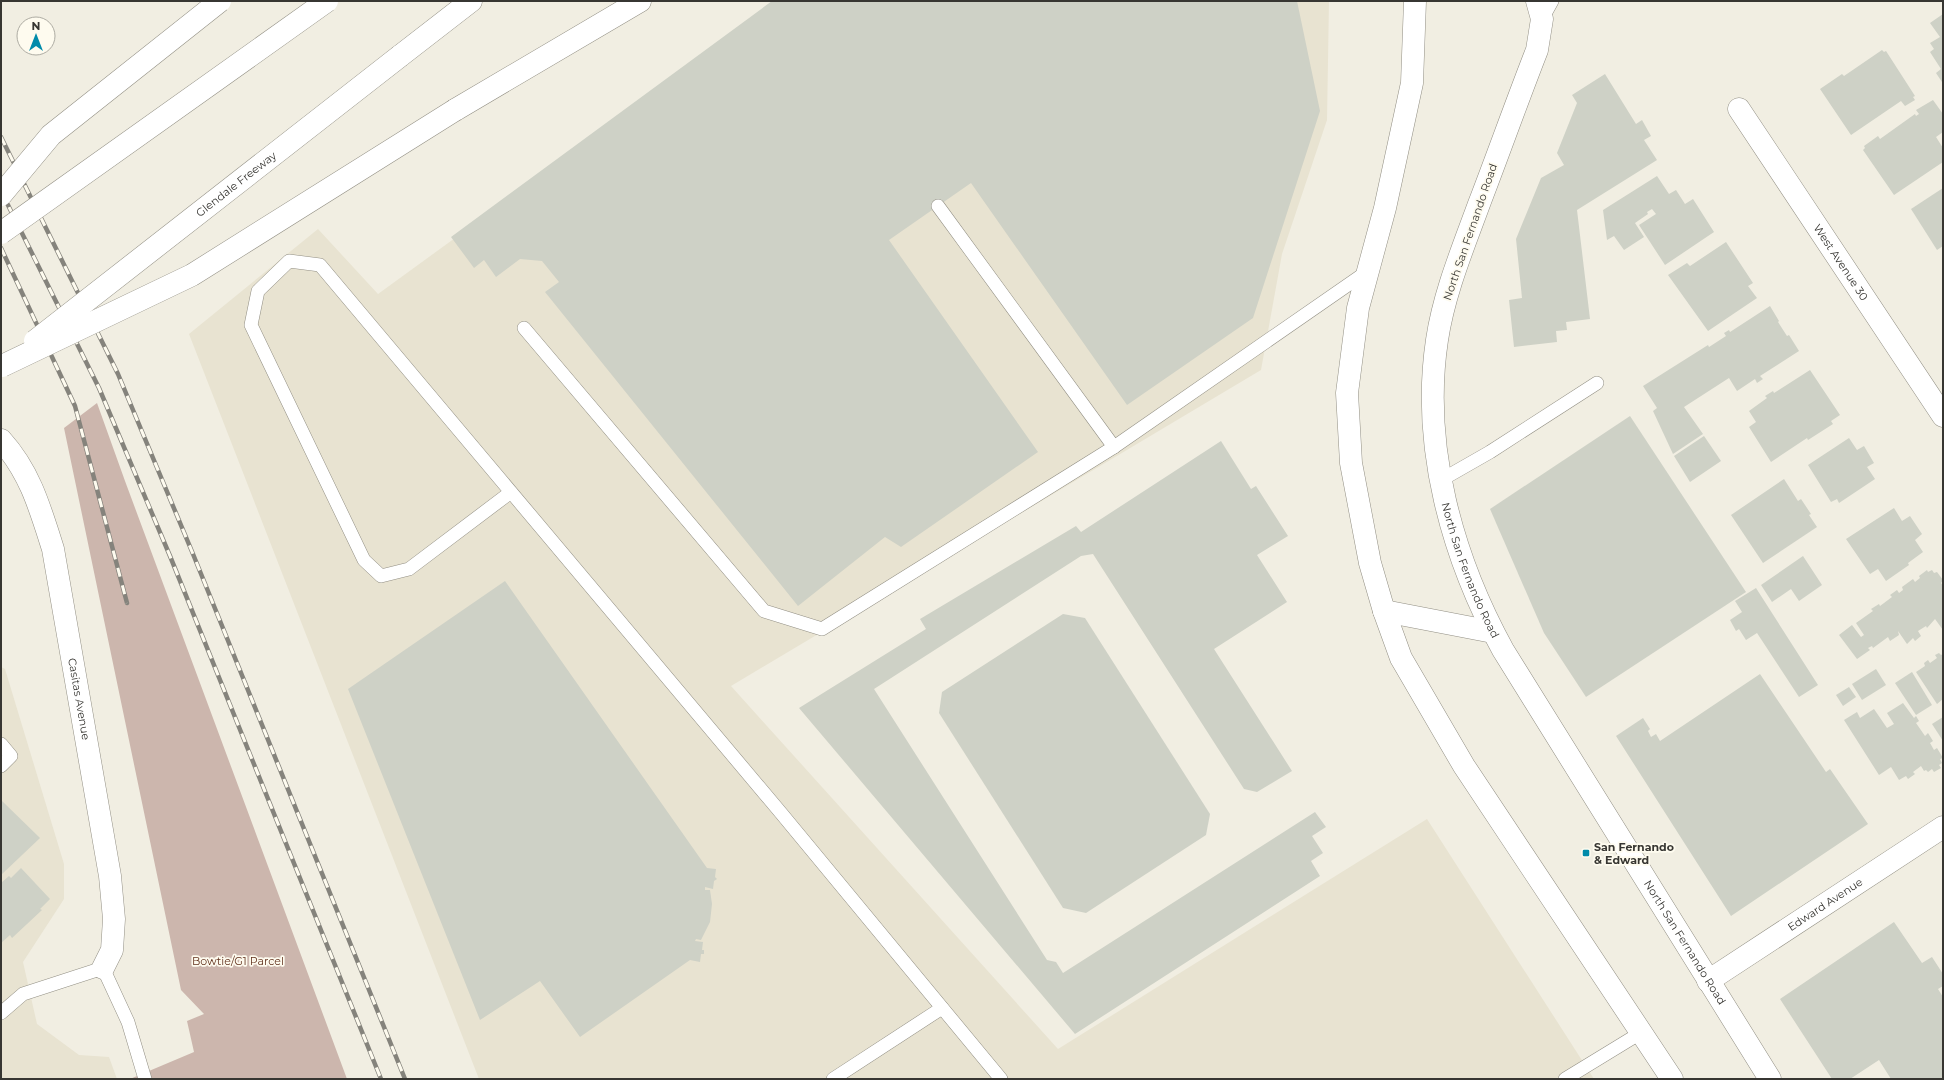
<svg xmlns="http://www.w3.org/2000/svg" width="1944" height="1080" viewBox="0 0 1944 1080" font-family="Montserrat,sans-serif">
	<rect width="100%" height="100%" fill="#f1eee2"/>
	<g fill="#e8e3d1">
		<polygon points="781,1 1329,1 1327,120 1282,254 1261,370 731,686 1058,1049 1427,819 1594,1079 479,1079 189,334 318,229 378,294"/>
		<polygon points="1,667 5,669 64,864 64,899 23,962 37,1024 79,1055 109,1057 117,1079 1,1079"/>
	</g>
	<polygon fill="#ccb6ad" points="97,403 125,481 347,1079 130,1079 194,1052 187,1021 204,1014 181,990 64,428"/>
	<g fill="#ced1c6">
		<polygon points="772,1 1297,1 1320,111 1253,318 1127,405 971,183 889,240 1038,452 901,547 885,537 798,606 545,292 559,282 542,261 520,259 496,277 484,260 474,268 451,237"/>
		<polygon points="1943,14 1943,81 1942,82 1936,73 1941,69 1930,52 1934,49 1930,43 1940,37 1930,23"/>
		<polygon points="1882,50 1884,52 1886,51 1915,96 1913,97 1915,100 1905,106 1901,101 1851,135 1820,89 1842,74 1844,76"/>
		<polygon points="1605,74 1636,124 1642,120 1651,136 1644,140 1657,160 1577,210 1590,319 1566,322 1567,330 1556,331 1557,342 1514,347 1509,300 1522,298 1516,239 1541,178 1564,165 1557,153 1577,103 1572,95"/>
		<polygon points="1933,100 1943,114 1943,132 1936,137 1943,148 1943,162 1894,195 1863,150 1865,148 1864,146 1878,136 1880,139 1915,114 1916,116 1919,114 1916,110"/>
		<polygon points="1657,176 1669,194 1676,190 1685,204 1693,199 1714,232 1665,265 1639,225 1656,214 1652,209 1647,212 1648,214 1635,223 1644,237 1624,250 1614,236 1607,240 1603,210"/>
		<polygon points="1943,188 1943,246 1937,250 1911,209"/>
		<polygon points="1726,242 1753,283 1748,286 1757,298 1708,331 1668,275 1687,263 1690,266"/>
		<polygon points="1770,306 1779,321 1778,322 1787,336 1789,335 1799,351 1760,376 1763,379 1757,383 1755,379 1737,391 1729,378 1684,407 1703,434 1673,454 1653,411 1657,408 1643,386 1708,345 1709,347 1726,336 1724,333 1729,330 1730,332"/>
		<polygon points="1810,370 1840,415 1831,421 1833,424 1808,440 1807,438 1771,462 1749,427 1756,422 1749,411 1767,398 1765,396 1773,391 1774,393"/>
		<polygon points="1630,416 1746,592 1586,697 1544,633 1490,509"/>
		<polygon points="1704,436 1721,461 1690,482 1674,456"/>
		<polygon points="1849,438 1857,450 1864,446 1874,463 1867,467 1875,479 1839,503 1837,499 1831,502 1808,465"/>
		<polygon points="1221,441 1251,489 1256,486 1288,536 1257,555 1287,602 1214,649 1292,771 1257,792 1244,789 1093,554 1081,556 874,689 1047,960 1056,962 1063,973 1315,812 1326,827 1312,836 1323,853 1311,861 1320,876 1075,1034 799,708 926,629 920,619 1076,526 1081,532"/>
		<polygon points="1784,479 1798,501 1801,499 1811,514 1809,515 1817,527 1763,563 1731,515"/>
		<polygon points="1894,508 1902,521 1910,516 1922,534 1915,540 1923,552 1908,563 1909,565 1886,581 1878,569 1870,574 1846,539"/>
		<polygon points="1803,556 1822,585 1799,601 1791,589 1772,602 1761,585"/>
		<polygon points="1927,570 1928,572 1932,570 1934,573 1937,572 1943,580 1941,583 1943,586 1943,630 1935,619 1927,628 1926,626 1918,631 1921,636 1915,641 1913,638 1907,644 1898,631 1899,635 1890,641 1888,637 1873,648 1872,646 1868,648 1870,650 1857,659 1839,635 1852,625 1861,637 1864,635 1856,623 1873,611 1871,609 1879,604 1880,606 1892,597 1890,595 1897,590 1899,593 1903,590 1902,587 1913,579 1915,582 1920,578 1919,576"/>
		<polygon points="505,581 707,868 716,869 715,877 717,879 714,881 713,889 705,887 705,890 710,890 712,904 710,922 701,940 696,939 695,941 703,942 702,950 704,950 704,954 701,954 700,962 690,960 580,1037 540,981 480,1020 348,689"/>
		<polygon points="1756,588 1818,685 1799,697 1757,633 1746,640 1739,629 1736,631 1730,620 1742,612 1735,601"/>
		<polygon points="1063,614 1085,618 1210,814 1206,835 1086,913 1063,908 939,713 942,692"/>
		<polygon points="1939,653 1941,655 1943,654 1943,699 1937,704 1916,672 1925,666 1924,663 1928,660 1930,663 1937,658 1935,655"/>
		<polygon points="1876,669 1886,685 1862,700 1852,684"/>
		<polygon points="1912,672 1932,705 1916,715 1895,683"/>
		<polygon points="1760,674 1826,772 1830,769 1868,824 1731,916 1616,736 1643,718 1650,729 1648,731 1651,737 1656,734 1660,741"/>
		<polygon points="1849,687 1856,697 1843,706 1836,695"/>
		<polygon points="1903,703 1914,718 1916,716 1919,721 1916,723 1925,736 1928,733 1933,741 1930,743 1934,750 1937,748 1943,758 1940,759 1942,763 1939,765 1941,768 1934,772 1932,769 1928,772 1926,770 1924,771 1921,766 1913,772 1915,774 1908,779 1906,776 1899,780 1891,767 1879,775 1844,720 1857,712 1860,718 1874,709 1887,728 1894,724 1887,713"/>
		<polygon points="1943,717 1943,741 1932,724"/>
		<polygon points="1,800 40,838 1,875"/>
		<polygon points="21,868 50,899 40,909 42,910 12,938 10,935 1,943 1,883 9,876 11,878"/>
		<polygon points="1894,922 1922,963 1932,957 1943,974 1943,986 1938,989 1943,997 1943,1079 1891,1079 1879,1060 1850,1079 1832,1079 1780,999"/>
	</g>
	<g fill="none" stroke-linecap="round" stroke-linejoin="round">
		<g stroke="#928f84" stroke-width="14">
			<g id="lane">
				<polyline points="1542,19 1552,1"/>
				<polyline points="938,206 1114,447"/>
				<polyline points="524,328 764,611 822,629 1114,447 1368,271"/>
				<polyline points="1441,480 1490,452 1597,383"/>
				<polyline points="511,492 409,569 381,576 364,560 251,325 258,291 289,261 320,265 781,813 1001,1079"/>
				<polyline points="1,744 11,756 1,766"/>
				<polyline points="1,1013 23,994 103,968 128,1022 145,1079"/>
				<polyline points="833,1079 942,1008"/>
				<polyline points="1565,1079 1642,1032"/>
			</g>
		</g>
		<g stroke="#928f84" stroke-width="23">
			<g id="street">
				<path id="s1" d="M 1537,1 L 1542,19 L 1537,50 C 1517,101 1499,152 1479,204 C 1463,248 1444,293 1437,340 C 1421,446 1452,557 1503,650 L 1770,1079"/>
				<path id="s2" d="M 1739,109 L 1943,416"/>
				<path id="s3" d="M 1,440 C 30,472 40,508 53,549 L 110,876 L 114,919 L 112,950 L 103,968"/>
				<path id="s4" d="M 1708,981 L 1943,827"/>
			</g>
		</g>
		<g stroke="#928f84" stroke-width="23">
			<g id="primary">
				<polyline points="1415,1 1412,83 1385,208 1358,308 1347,393 1351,463 1370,563 1384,611 1401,658 1464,766 1672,1079"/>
				<polyline points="1384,611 1493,632"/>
			</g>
		</g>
		<g stroke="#928f84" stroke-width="23">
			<g id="highway">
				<polyline points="400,56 471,1"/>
				<polyline points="455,110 640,1"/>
			</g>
		</g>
		<use href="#lane" stroke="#fff" stroke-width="13"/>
		<use href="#street" stroke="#fff" stroke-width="22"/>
		<use href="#primary" stroke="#fff" stroke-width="22"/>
		<use href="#highway" stroke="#fff" stroke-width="22"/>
		<g stroke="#85837c" stroke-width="4.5">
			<g id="rail">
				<polyline points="1,137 118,374 193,554 405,1079"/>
				<polyline points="1,191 99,388 170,556 381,1079"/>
				<polyline points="1,248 75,406 127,603"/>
			</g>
		</g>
		<use href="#rail" stroke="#fefbef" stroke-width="3" stroke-dasharray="9" stroke-linecap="butt"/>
		<g stroke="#928f84" stroke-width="23" stroke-linecap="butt">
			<g id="highway-bridge">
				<polyline points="1,195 51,135 220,1"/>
				<polyline points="1,233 327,1"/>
				<path id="s5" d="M 35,341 L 400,56"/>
				<polyline points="2,366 192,275 455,110"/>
			</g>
		</g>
		<use href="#highway-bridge" stroke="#fff" stroke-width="22"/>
	</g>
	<rect fill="#018baa" stroke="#fefbef" stroke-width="1.5" x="1582" y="849" width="8" height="8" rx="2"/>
	<g text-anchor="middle" stroke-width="3.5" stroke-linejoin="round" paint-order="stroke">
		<g font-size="11" fill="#373632" stroke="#fefbef">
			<text dy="4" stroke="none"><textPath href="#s5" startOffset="255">Glendale Freeway</textPath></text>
			<text transform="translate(1470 232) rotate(-71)" y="4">North San Fernando Road</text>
			<text dy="4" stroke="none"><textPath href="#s2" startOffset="184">West Avenue 30</textPath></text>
			<text dy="4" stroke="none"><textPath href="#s1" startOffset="593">North San Fernando Road</textPath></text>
			<text dy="4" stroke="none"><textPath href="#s3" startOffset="274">Casitas Avenue</textPath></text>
			<text dy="4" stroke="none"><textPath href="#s4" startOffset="140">Edward Avenue</textPath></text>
			<text dy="4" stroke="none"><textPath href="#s1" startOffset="1024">North San Fernando Road</textPath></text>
		</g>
		<g font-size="11" font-weight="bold" fill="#373632" stroke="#fefbef" text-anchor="start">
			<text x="1594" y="851">San Fernando<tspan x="1594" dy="13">&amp; Edward</tspan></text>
		</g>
		<g font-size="11" fill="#61321d" stroke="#fefbef">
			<text x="238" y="965">Bowtie/G1 Parcel</text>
		</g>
	</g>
	<rect width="1944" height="1080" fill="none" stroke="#373632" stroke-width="4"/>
	<g transform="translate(36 36)"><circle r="19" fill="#fefbef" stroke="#aeaca3"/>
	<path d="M0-3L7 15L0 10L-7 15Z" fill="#018baa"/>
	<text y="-6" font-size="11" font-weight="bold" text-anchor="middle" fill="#373632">N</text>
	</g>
</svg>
